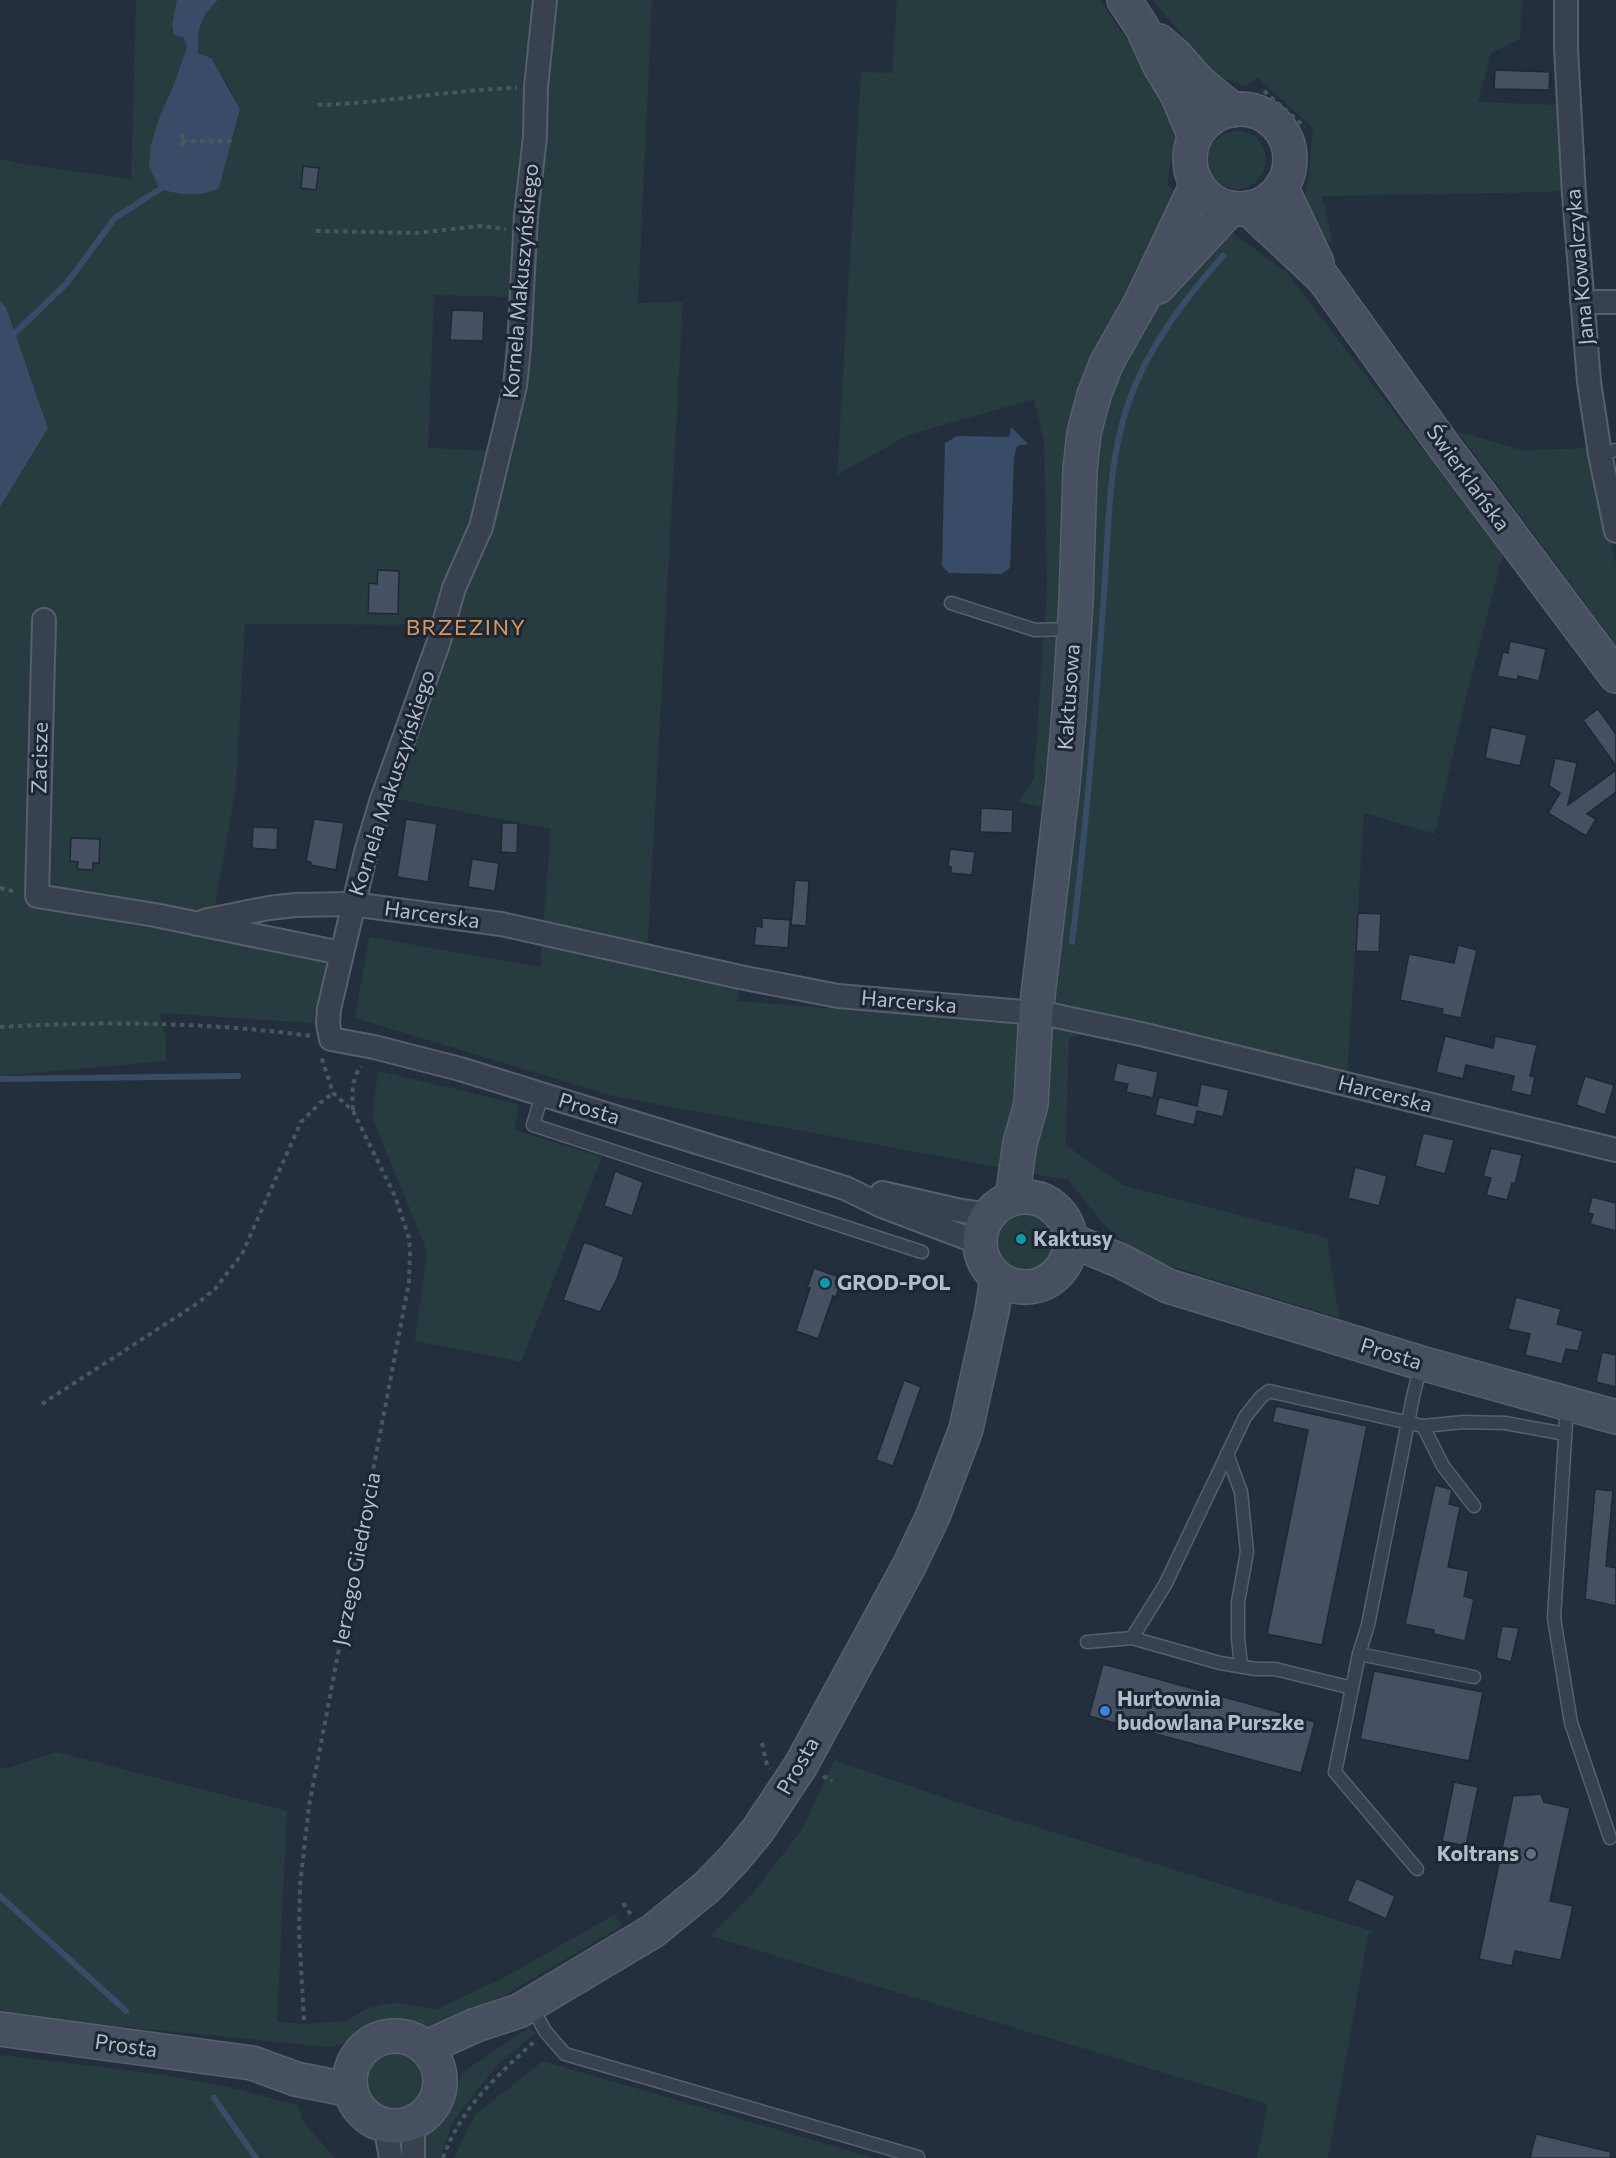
<svg xmlns="http://www.w3.org/2000/svg" width="1616" height="2158" viewBox="0 0 1616 2158" font-family="Commissioner,sans-serif">
	<rect width="100%" height="100%" fill="#242f3e"/>
	<g fill="#263c3f" fill-rule="evenodd">
		<path d="M 136,0 L 177,0 L 172,24 L 174,35 L 183,37 L 187,47 L 174,84 L 160,116 L 219,188 L 240,109 L 224,78 L 198,53 C 198,28 199,18 218,0 L 652,0 L 638,303 L 683,302 L 647,956 L 733,964 L 740,977 L 737,1001 L 1039,1025 L 1044,808 L 1019,802 L 1034,778 L 1047,586 L 1044,441 L 1034,399 L 908,435 L 837,475 L 861,72 L 892,73 L 897,0 L 1100,0 L 1179,117 L 1167,185 L 1287,273 L 1503,554 L 1464,705 L 1435,834 L 1364,813 L 1347,1079 L 1124,1028 L 1069,1037 L 1066,1145 L 1122,1185 L 1327,1238 L 1339,1318 L 1138,1256 L 1101,1221 L 1068,1180 L 613,1096 L 355,1018 L 369,937 L 540,967 L 551,829 L 371,794 L 431,625 L 245,624 L 236,788 L 212,921 L 197,924 L 117,896 L 129,925 L 211,935 L 329,961 L 328,1024 L 159,1013 L 166,1038 L 166,1061 L 0,1076 L 0,507 L 48,427 L 6,307 L 0,301 L 0,159 L 28,165 L 131,179 ZM 434,295 L 515,297 L 508,389 L 492,451 L 428,448 Z"/>
		<polygon points="1153,0 1522,0 1520,39 1491,53 1478,102 1559,105 1562,190 1550,192 1322,196 1333,244 1323,239 1303,201 1308,182 1313,128 1258,78 1245,86 1215,75"/>
		<circle cx="1237" cy="160" r="29"/>
		<polygon points="1457,431 1521,450 1590,448 1616,565 1616,645"/>
		<polygon points="378,1071 518,1104 515,1130 602,1157 521,1362 415,1341 427,1251 372,1117"/>
		<circle cx="1023" cy="1242" r="32"/>
		<path d="M 56,1752 L 287,1811 L 277,2022 L 305,2024 L 347,2021 L 366,2009 L 383,2004 L 398,2003 L 437,2009 L 503,1978 L 614,1915 L 623,1925 L 504,1996 L 435,2029 C 411,2027 396,2016 370,2025 C 354,2031 349,2046 329,2047 L 95,2024 L 0,2013 L 0,1768 L 9,1768 Z"/>
		<polygon points="834,1760 956,1802 1375,1932 1368,1936 1328,2158 1257,2158 1268,2104 710,1936 753,1893 803,1828"/>
		<path d="M 530,2027 L 535,2033 L 499,2063 L 453,2121 L 440,2158 L 425,2158 C 424,2150 424,2142 427,2135 C 432,2126 440,2121 445,2113 C 454,2099 454,2084 465,2071 Z"/>
		<circle cx="394" cy="2081" r="31"/>
		<polygon points="0,2055 159,2074 223,2086 298,2105 302,2120 335,2158 0,2158"/>
		<polygon points="543,2061 874,2158 454,2158 475,2115"/>
	</g>
	<g fill="#394c67">
		<path d="M 177,0 L 218,0 C 199,18 198,28 198,53 L 211,58 L 240,109 L 219,188 C 197,198 183,195 160,189 L 149,167 L 151,145 L 160,116 L 174,84 L 187,47 L 183,37 L 174,35 L 172,24 Z"/>
		<polygon points="0,301 6,307 48,428 0,507"/>
		<polygon points="1011,427 1028,444 1017,446 1014,458 1010,568 1001,574 949,573 942,566 945,443 957,436 1009,437"/>
	</g>
	<g fill="none" stroke-linecap="round" stroke-linejoin="round">
		<g stroke="#394c67" stroke-width="6">
			<polyline points="15,333 67,283 115,218 160,189"/>
			<path d="M 1072,942 C 1086,831 1095,719 1103,607 C 1109,539 1106,469 1128,404 C 1147,348 1184,300 1223,256"/>
			<polyline points="0,1079 238,1076"/>
			<polyline points="0,1896 126,2011"/>
			<polyline points="214,2098 256,2158"/>
		</g>
	</g>
	<g fill="#455162" stroke="#1f2835" stroke-width="1.5">
		<polygon points="1495,70 1550,72 1549,90 1494,89"/>
		<polygon points="303,166 319,168 316,190 301,188"/>
		<polygon points="452,310 484,311 483,341 450,340"/>
		<polygon points="378,570 399,571 398,614 368,613 369,583 377,584"/>
		<polygon points="1510,641 1546,649 1539,681 1518,676 1517,680 1497,676 1503,652 1508,653"/>
		<polygon points="1598,709 1616,734 1616,766 1583,720"/>
		<polygon points="1491,727 1527,735 1520,766 1485,758"/>
		<polygon points="1555,758 1577,763 1568,805 1616,770 1616,792 1587,814 1596,819 1586,836 1548,813 1560,793 1549,786"/>
		<polygon points="981,808 1013,810 1012,833 980,832"/>
		<polygon points="314,819 344,823 336,870 311,865 311,862 306,861"/>
		<polygon points="406,819 437,824 428,882 397,877"/>
		<polygon points="502,823 518,823 517,853 501,852"/>
		<polygon points="253,827 278,828 277,850 252,848"/>
		<polygon points="71,838 100,839 99,863 93,863 93,870 77,869 78,862 70,861"/>
		<polygon points="950,849 975,852 972,875 951,873 951,867 948,866"/>
		<polygon points="472,859 499,863 495,891 468,887"/>
		<polygon points="795,880 809,881 806,926 791,925"/>
		<polygon points="1358,913 1381,914 1379,952 1356,951"/>
		<polygon points="762,918 790,920 788,948 754,945 756,926 762,927"/>
		<polygon points="1458,945 1477,950 1461,1018 1442,1014 1443,1009 1400,1000 1409,954 1454,963"/>
		<polygon points="1445,1036 1493,1048 1495,1036 1537,1045 1530,1076 1535,1077 1531,1096 1511,1091 1514,1076 1466,1065 1463,1079 1436,1072"/>
		<polygon points="1117,1063 1158,1072 1153,1098 1126,1092 1128,1084 1113,1081"/>
		<polygon points="1585,1076 1614,1085 1605,1115 1576,1105"/>
		<polygon points="1201,1084 1229,1090 1223,1117 1197,1111 1194,1125 1155,1115 1159,1097 1197,1106"/>
		<polygon points="1423,1133 1454,1140 1445,1174 1415,1166"/>
		<polygon points="1491,1148 1522,1155 1515,1184 1512,1183 1507,1200 1486,1195 1491,1178 1483,1176"/>
		<polygon points="1355,1167 1387,1176 1379,1206 1348,1198"/>
		<polygon points="615,1171 643,1182 632,1216 604,1206"/>
		<polygon points="1592,1197 1616,1203 1616,1231 1590,1224 1593,1214 1588,1213"/>
		<polygon points="584,1242 624,1257 617,1279 600,1312 563,1300"/>
		<polygon points="814,1268 842,1278 836,1297 833,1296 818,1339 796,1331 810,1288 807,1288"/>
		<polygon points="1516,1297 1561,1309 1557,1324 1583,1331 1578,1351 1566,1349 1562,1364 1525,1355 1530,1334 1508,1329"/>
		<polygon points="1602,1352 1616,1355 1616,1387 1596,1382"/>
		<polygon points="904,1380 921,1387 893,1466 876,1460"/>
		<polygon points="1276,1406 1367,1426 1322,1645 1267,1634 1308,1430 1272,1422"/>
		<polygon points="1435,1485 1450,1489 1452,1491 1449,1504 1460,1507 1448,1567 1469,1571 1464,1596 1474,1599 1465,1641 1434,1634 1434,1630 1405,1624"/>
		<polygon points="1595,1489 1613,1491 1606,1566 1616,1568 1616,1606 1585,1599"/>
		<polygon points="1502,1626 1519,1628 1511,1662 1496,1658"/>
		<polygon points="1103,1664 1315,1722 1301,1773 1089,1716"/>
		<polygon points="1374,1671 1483,1692 1469,1761 1360,1739"/>
		<polygon points="1454,1782 1478,1787 1466,1846 1442,1841"/>
		<polygon points="1541,1794 1544,1802 1570,1808 1550,1901 1573,1906 1561,1960 1515,1951 1512,1966 1479,1959 1513,1796"/>
		<polygon points="1356,1878 1395,1896 1386,1919 1347,1901"/>
		<polygon points="1536,2134 1611,2152 1610,2158 1530,2158"/>
	</g>
	<g fill="none" stroke-linecap="round" stroke-linejoin="round">
		<g stroke="#565f6c" stroke-width="15">
			<g id="lane">
				<polyline points="1600,454 1616,450"/>
				<polyline points="951,603 1035,630 1073,629"/>
				<polyline points="542,1095 533,1125 922,1252"/>
				<polyline points="1567,1405 1554,1618 1571,1723 1610,1838"/>
				<polyline points="1423,1426 1443,1466 1474,1506"/>
				<polyline points="1227,1454 1241,1492 1247,1552 1238,1602 1238,1638 1241,1666"/>
				<polyline points="1132,1638 1165,1585 1245,1417 1261,1397 1269,1391 1423,1426 1464,1422 1505,1423 1565,1434"/>
				<polyline points="1087,1642 1132,1638 1220,1663 1256,1669 1275,1669 1352,1688"/>
				<polyline points="1359,1654 1474,1677"/>
				<polyline points="1417,1869 1335,1772 1359,1654 1368,1625 1413,1397 1421,1364"/>
				<polyline points="531,2005 545,2031 565,2054 918,2157"/>
			</g>
		</g>
		<g stroke="#565f6c" stroke-width="26">
			<g id="street">
				<polyline points="545,0 536,87 535,137 526,216 519,347 515,386 481,527 454,588 438,644 382,799 366,852 329,1009 328,1024 331,1039 374,1047 460,1069 845,1188 882,1206 980,1243"/>
				<polyline points="1566,0 1566,48 1574,195 1589,382 1600,454 1616,531"/>
				<polyline points="1582,302 1616,302"/>
				<polyline points="44,620 37,896 155,915 341,953"/>
				<polyline points="197,924 208,920 269,908 295,905 352,904 501,924 740,977 838,996 1047,1014 1141,1034 1616,1150"/>
				<polyline points="882,1193 957,1210 989,1215"/>
				<polyline points="413,2122 413,2158"/>
				<polyline points="385,2125 391,2158"/>
			</g>
		</g>
		<g stroke="#565f6c" stroke-width="36">
			<g id="secondary">
				<polyline points="1124,0 1142,27 1160,66 1178,96 1195,137"/>
				<polyline points="1159,41 1175,55 1198,81 1233,110"/>
				<circle cx="1240" cy="159" r="50"/>
				<polyline points="1281,187 1317,263"/>
				<polyline points="1248,208 1323,278 1446,449 1616,676"/>
				<polyline points="1158,287 1231,208"/>
				<circle cx="1025" cy="1242" r="45"/>
				<polyline points="1012,1199 1020,1143 1031,1104 1036,1012 1063,784 1069,713 1076,602 1080,470 1084,433 1094,395 1107,362 1141,302 1197,184"/>
				<polyline points="1070,1240 1121,1261 1168,1286 1421,1363 1616,1417"/>
				<polyline points="0,2029 252,2063 296,2079 351,2090"/>
				<circle cx="395" cy="2081" r="45"/>
				<polyline points="425,2048 476,2025 519,2011 653,1931 707,1887 734,1859 758,1830 801,1765 909,1566 933,1516 966,1429 992,1311 997,1278"/>
			</g>
		</g>
		<g stroke="#44595c" stroke-width="4" stroke-dasharray="4.5 4.5" stroke-linecap="butt">
			<polyline points="1264,91 1305,127"/>
			<path d="M 318,105 C 385,103 450,90 517,88"/>
			<polyline points="182,134 182,147"/>
			<polyline points="182,141 232,141"/>
			<polyline points="316,231 416,233 481,226 506,229"/>
			<polyline points="0,888 17,892"/>
			<path d="M 0,1027 C 103,1021 208,1022 311,1036"/>
			<path d="M 353,1110 C 352,1092 351,1081 361,1066"/>
			<polyline points="42,1404 198,1303 215,1289 242,1254 301,1122 320,1103 333,1093"/>
			<polyline points="762,1743 767,1765 770,1769"/>
			<polyline points="823,1776 832,1781"/>
			<polyline points="623,1903 631,1915"/>
			<polyline points="304,2020 299,1932 300,1885 309,1806 409,1282 410,1252 409,1238 395,1196 353,1111 333,1093 321,1056"/>
			<path d="M 443,2158 C 461,2107 497,2076 536,2040"/>
		</g>
		<use href="#lane" stroke="#38414e" stroke-width="12"/>
		<use href="#street" stroke="#38414e" stroke-width="22"/>
		<use href="#secondary" stroke="#465061" stroke-width="33"/>
	</g>
	<g fill="#0f9aa8" stroke="#1d2633" stroke-width="2">
		<circle cx="1021" cy="1239" r="6"/>
		<circle cx="825" cy="1283" r="6"/>
	</g>
	<circle fill="#3f7fe0" stroke="#1d2633" stroke-width="2" cx="1105" cy="1711" r="6"/>
	<circle fill="#5c6f8a" stroke="#1d2633" stroke-width="2" cx="1531" cy="1854" r="6"/>
	<g text-anchor="middle" stroke-width="6" stroke-linejoin="round" paint-order="stroke">
		<g font-size="21" fill="#b4bcc9" stroke="#1d2633">
			<text transform="translate(1580 267) rotate(-95)" y="7">Jana Kowalczyka</text>
			<text transform="translate(521 281) rotate(-85)" y="7">Kornela Makuszyńskiego</text>
			<text transform="translate(1468 478) rotate(54)" y="7">Świerklańska</text>
			<text transform="translate(1069 697) rotate(-86)" y="7">Kaktusowa</text>
			<text transform="translate(40 758) rotate(-89)" y="7">Zacisze</text>
			<text transform="translate(392 783) rotate(-72)" y="7">Kornela Makuszyńskiego</text>
			<text transform="translate(432 915) rotate(8)" y="7">Harcerska</text>
			<text transform="translate(909 1002) rotate(5)" y="7">Harcerska</text>
			<text transform="translate(1385 1094) rotate(14)" y="7">Harcerska</text>
			<text transform="translate(589 1109) rotate(17)" y="7">Prosta</text>
			<text transform="translate(1391 1354) rotate(17)" y="7">Prosta</text>
			<text transform="translate(357 1559) rotate(-79)" y="7">Jerzego Giedroycia</text>
			<text transform="translate(798 1766) rotate(-60)" y="7">Prosta</text>
			<text transform="translate(126 2046) rotate(8)" y="7">Prosta</text>
		</g>
		<g font-size="21" font-weight="bold" fill="#b4bcc9" stroke="#1d2633" text-anchor="start">
			<text x="1033" y="1246">Kaktusy</text>
			<text x="837" y="1290">GROD-POL</text>
			<text x="1117" y="1706">Hurtownia<tspan x="1117" dy="24">budowlana Purszke</tspan></text>
			<text x="1519" y="1861" text-anchor="end">Koltrans</text>
		</g>
		<g font-size="22" letter-spacing="1.5" fill="#d59563" stroke="#1d2633">
			<text x="466" y="635">BRZEZINY</text>
		</g>
	</g>
</svg>
